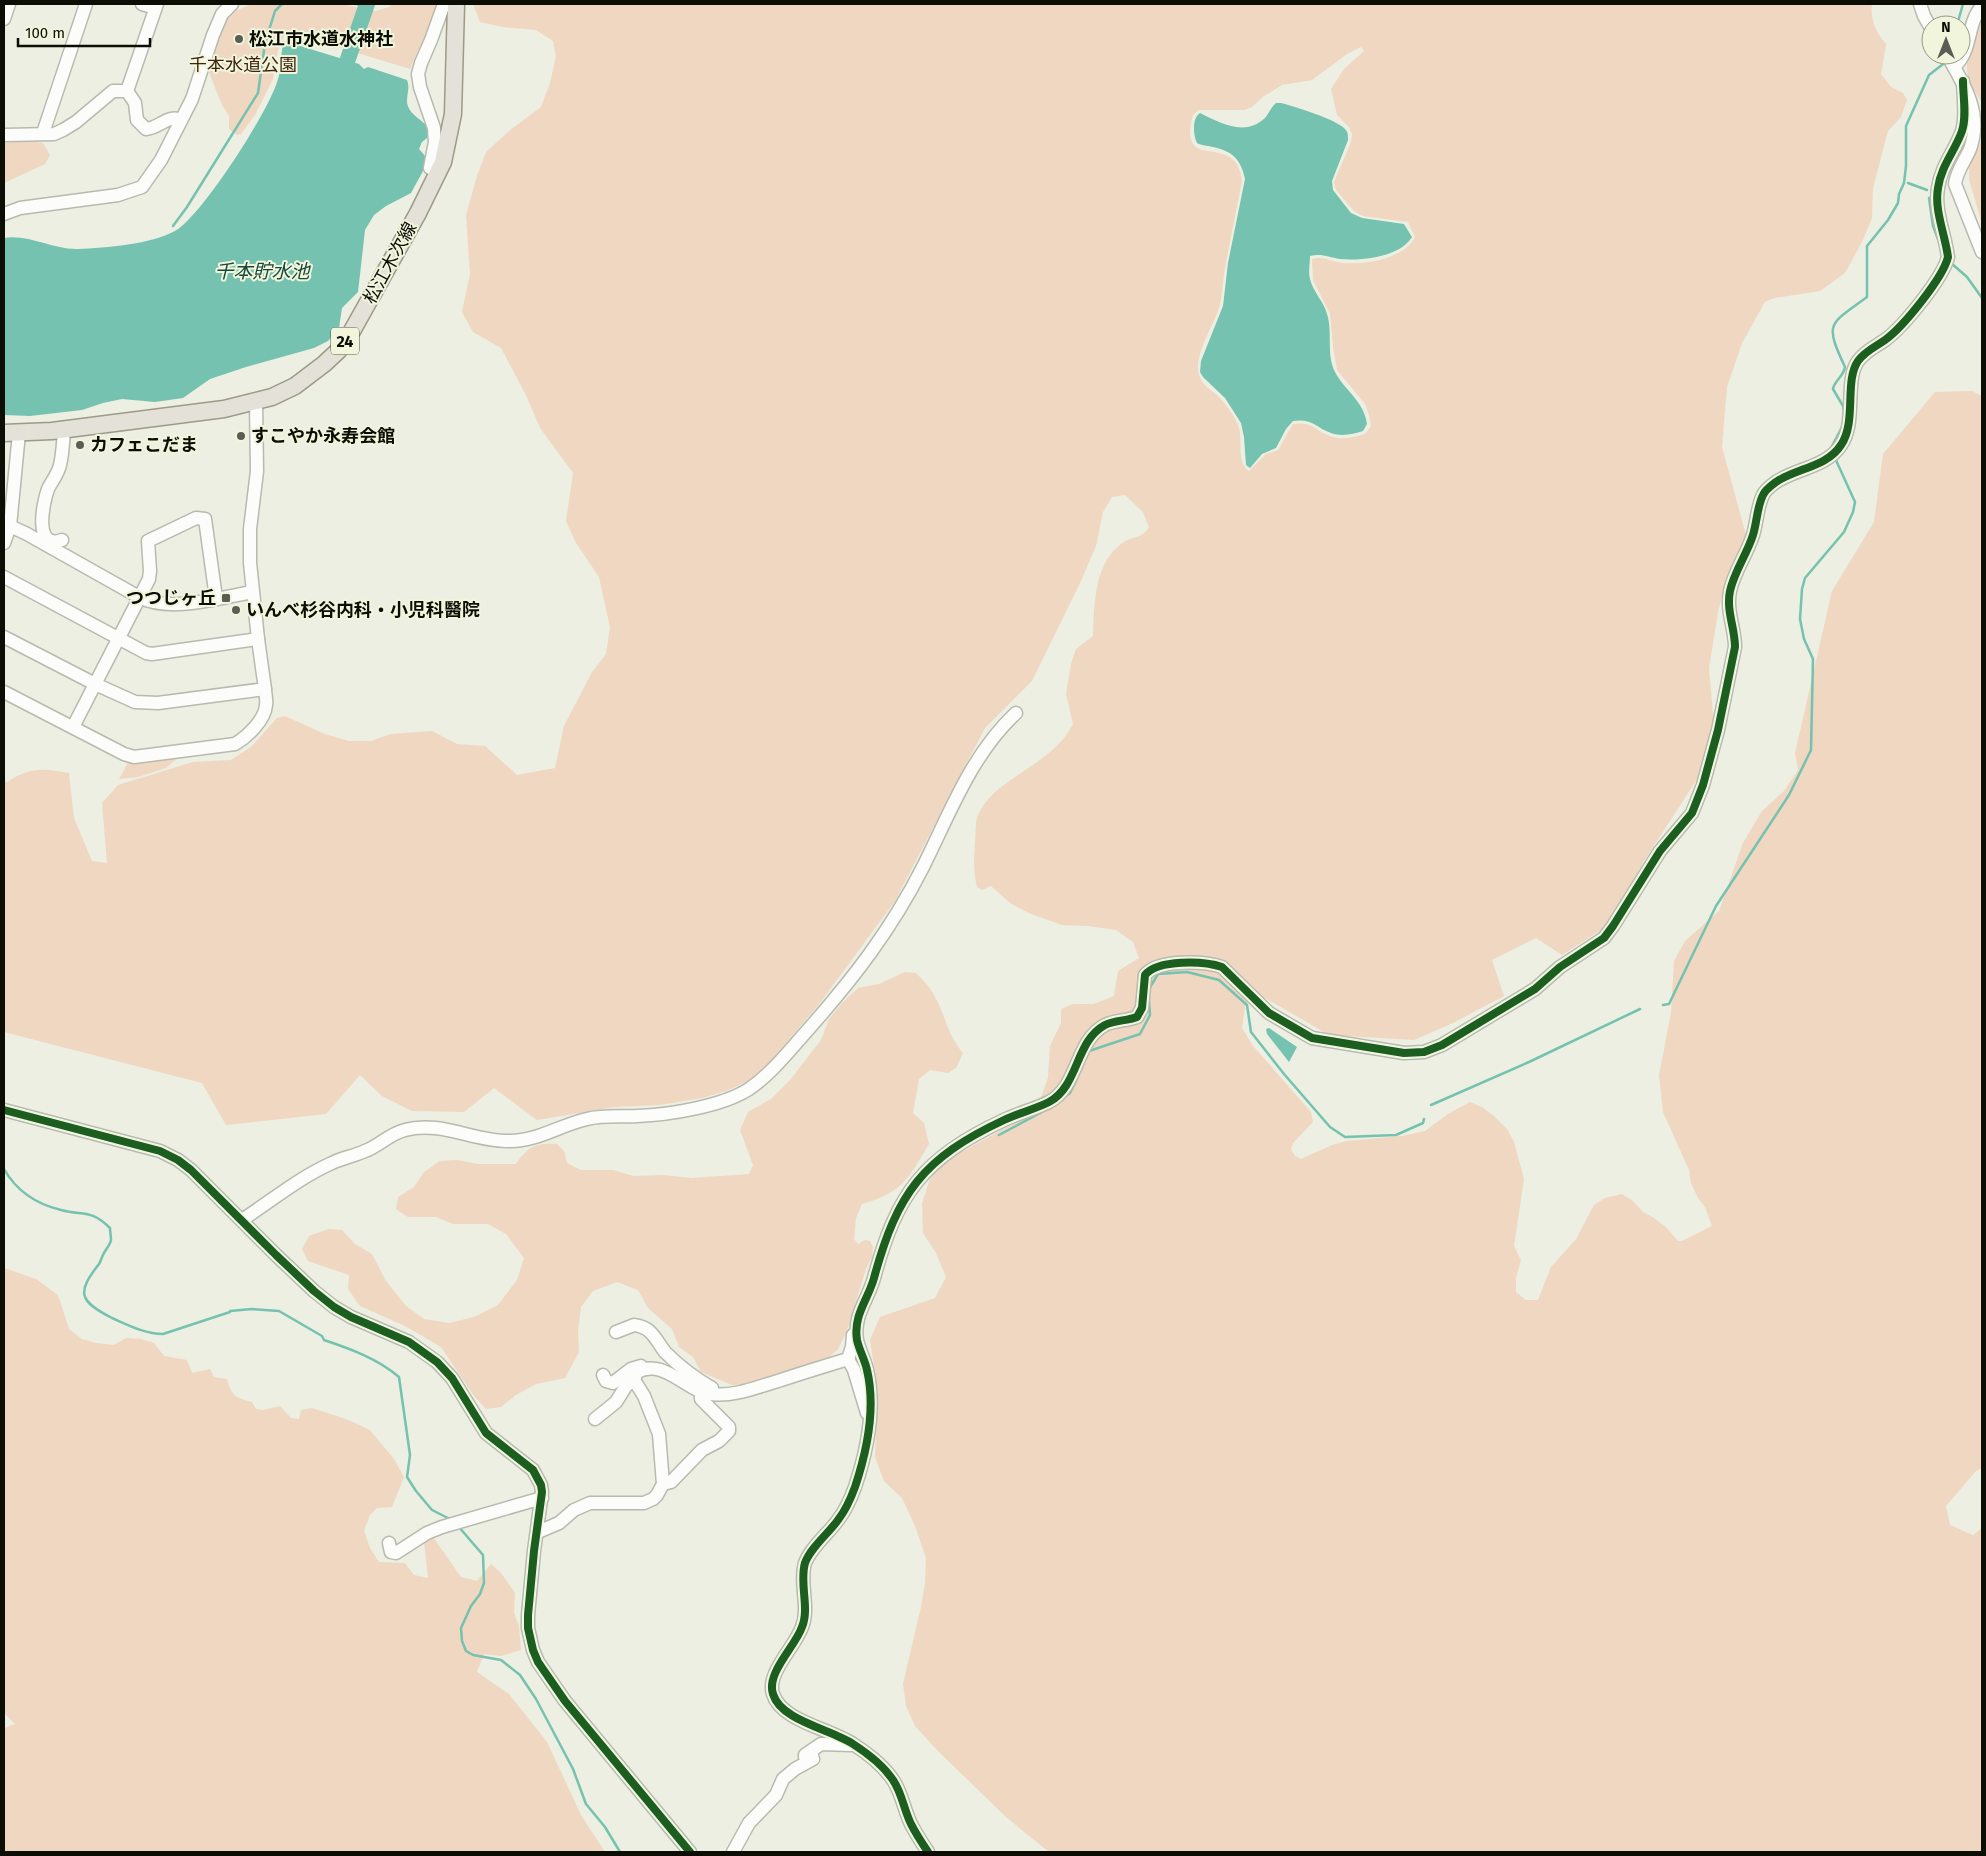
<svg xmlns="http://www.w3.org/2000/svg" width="1986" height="1856" viewBox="0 0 1986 1856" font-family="'Fira Sans','Noto Sans JP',sans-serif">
	<rect width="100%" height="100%" fill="#ecefe1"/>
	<g fill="#efd7c1" fill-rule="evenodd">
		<polygon points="251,4 341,4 376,11 389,7 393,4 440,4 429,33 418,50 410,69 286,31 278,50 273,79 255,115 241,134 237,135 229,129 229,116 222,105 208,70 218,33 229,14"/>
		<path d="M 473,4 L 1872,4 C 1870,19 1876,33 1886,44 L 1881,74 L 1891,87 L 1903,93 L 1907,100 L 1901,117 L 1888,131 L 1873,188 L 1872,218 L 1862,242 L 1845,273 L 1820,291 L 1774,298 L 1765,302 L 1742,343 L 1727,387 L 1722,447 L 1746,535 L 1724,590 L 1718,612 L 1709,668 L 1714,726 L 1701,773 L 1644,861 L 1609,925 L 1562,955 L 1536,938 L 1492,960 L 1504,996 L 1453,1023 L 1414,1040 L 1329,1035 L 1267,999 L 1253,994 L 1245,1007 L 1242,1028 L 1253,1046 L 1311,1112 L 1313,1122 L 1293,1143 L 1291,1149 L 1295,1156 L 1301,1159 L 1332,1145 L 1347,1141 L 1402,1136 L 1425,1131 L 1448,1114 L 1470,1102 L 1482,1107 L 1494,1116 L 1507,1129 L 1514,1142 L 1524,1179 L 1514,1246 L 1521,1260 L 1516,1278 L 1516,1292 L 1526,1300 L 1538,1300 L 1551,1267 L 1576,1239 L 1594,1205 L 1605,1198 L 1622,1194 L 1633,1201 L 1643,1212 L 1654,1218 L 1666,1227 L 1678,1241 L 1682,1241 L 1712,1226 L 1705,1207 L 1698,1198 L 1691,1183 L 1689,1170 L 1663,1112 L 1659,1075 L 1671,1013 L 1674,961 L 1685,941 L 1719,911 L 1743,843 L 1762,811 L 1784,791 L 1798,770 L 1795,753 L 1832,591 L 1874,522 L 1883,454 L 1935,392 L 1972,391 L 1982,396 L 1982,1468 L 1976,1471 L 1946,1506 L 1950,1525 L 1973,1535 L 1982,1528 L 1982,1852 L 1049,1852 L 1006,1817 L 937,1750 L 915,1726 L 906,1706 L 903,1684 L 921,1607 L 925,1583 L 926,1558 L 915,1526 L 902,1498 L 884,1481 L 875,1457 L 878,1393 L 870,1340 L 880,1317 L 935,1298 L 946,1277 L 936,1253 L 923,1233 L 922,1203 L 930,1179 L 947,1160 L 1036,1111 L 1048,1078 L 1050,1046 L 1061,1023 L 1061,1009 L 1073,1004 L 1094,1004 L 1114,996 L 1118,971 L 1139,958 L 1133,942 L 1116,930 L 1088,926 L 1062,925 L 1031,914 L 1010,903 L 991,886 L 982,890 L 977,887 C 973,869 974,860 975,842 C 976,834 975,822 978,815 C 994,778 1053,765 1073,724 L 1066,694 L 1071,664 L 1076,649 L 1093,636 C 1094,605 1094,561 1124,542 C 1135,535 1141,540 1149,527 L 1143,512 L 1125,495 L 1112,497 L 1103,512 L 1096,546 L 1081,581 L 1032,681 L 985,728 L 895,901 L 820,1003 L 757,1077 L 726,1091 L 702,1098 L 660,1105 L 615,1107 L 537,1120 L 494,1088 L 464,1112 L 412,1111 L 382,1096 L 360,1075 L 326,1114 L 226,1125 L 202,1083 L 4,1032 L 4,781 L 7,782 C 30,767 43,768 69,773 L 74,818 L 92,861 L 107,863 L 102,803 L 118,785 L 193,762 L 231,760 L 251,747 L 277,718 L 285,716 L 325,734 L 349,741 L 371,741 L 391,734 L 432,731 L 457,744 L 485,746 L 517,775 L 555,768 L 564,726 L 592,672 L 606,654 L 610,627 L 599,577 L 576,543 L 566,521 L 573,473 L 540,428 L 526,395 L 501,348 L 473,332 L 462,312 L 470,274 L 466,215 L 477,176 L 486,152 L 509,131 L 541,107 L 550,83 L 556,56 L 553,41 L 536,30 L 503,27 L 480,22 ZM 1361,47 L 1364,51 L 1344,69 L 1331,89 L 1337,115 L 1349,127 L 1352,134 L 1351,142 L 1334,182 L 1336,190 L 1354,211 L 1363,216 L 1408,222 L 1415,237 C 1404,259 1365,265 1342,263 C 1329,261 1325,256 1312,259 L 1313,280 L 1330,314 L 1333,346 L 1337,370 L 1365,404 L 1369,415 L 1371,426 L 1365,434 C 1354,437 1342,441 1330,436 C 1314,430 1312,421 1293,424 L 1278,450 L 1266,454 L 1249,471 C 1235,461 1244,440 1238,425 C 1234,415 1226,405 1219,397 C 1212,390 1202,386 1199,375 C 1193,354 1215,325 1220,304 C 1223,291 1223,276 1226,263 C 1231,235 1237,208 1242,181 C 1238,140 1200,160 1192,142 C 1188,134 1191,122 1193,115 L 1199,110 L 1245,110 L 1252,107 L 1263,97 L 1282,85 L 1312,80 L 1347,54 Z"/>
		<path d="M 1982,11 L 1982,103 C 1978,96 1971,87 1969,79 C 1962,57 1975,31 1982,11 Z"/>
		<polygon points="1982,140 1982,224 1969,179 1969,166"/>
		<polygon points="28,141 43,143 50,155 45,164 4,183 4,143"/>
		<polygon points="181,755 166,768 138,777 119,779 129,761"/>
		<path d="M 905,972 L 916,973 C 923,980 930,987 934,995 C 946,1016 946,1033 963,1053 L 956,1068 L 948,1073 L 930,1070 L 919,1079 L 913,1113 L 924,1123 L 929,1144 C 908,1179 903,1192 862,1204 L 856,1218 L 854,1239 L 858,1244 L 865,1240 L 870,1241 L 873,1247 L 872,1257 L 866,1269 L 846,1333 L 838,1349 L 827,1359 L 750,1384 L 732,1385 L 701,1372 L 693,1357 L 679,1347 L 672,1329 L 648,1308 L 638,1290 L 617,1282 L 593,1291 L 581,1307 L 578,1331 L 579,1352 L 565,1378 L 536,1384 L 516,1395 L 501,1407 L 486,1409 L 474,1396 L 441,1347 L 405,1326 L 360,1306 L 348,1289 L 349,1275 L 308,1261 L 302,1249 L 309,1236 L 329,1229 L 342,1230 L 355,1244 L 372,1254 L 386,1281 L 406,1306 L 424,1319 L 449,1323 L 474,1317 L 498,1305 L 517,1280 L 524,1258 L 506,1234 L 488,1224 L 453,1224 L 436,1217 L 408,1217 L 396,1209 L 398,1197 L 414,1187 L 424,1172 L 440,1161 L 458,1160 L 477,1164 L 516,1164 C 529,1146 535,1143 557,1144 L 564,1151 L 567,1163 L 581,1170 L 613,1170 L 634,1176 L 663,1175 L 692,1178 L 749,1174 L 753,1165 L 740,1130 L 748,1112 L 771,1099 L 790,1080 L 821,1040 L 829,1019 L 842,1003 L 858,988 L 879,984 Z"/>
		<path d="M 4,1268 L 36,1279 L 58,1295 L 69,1329 L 82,1339 L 96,1343 L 114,1345 L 126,1338 L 141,1339 L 154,1343 L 164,1356 L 187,1360 L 192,1373 L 210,1369 L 214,1377 L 227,1379 C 231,1396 236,1398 252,1402 L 256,1409 L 263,1410 L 280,1406 L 291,1418 L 299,1419 L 301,1410 L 312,1408 L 346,1419 L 370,1430 L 394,1459 L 404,1477 L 392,1507 L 377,1508 L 370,1515 L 364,1531 L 370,1548 L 379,1562 L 405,1563 L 414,1575 L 428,1578 L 424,1541 L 428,1538 L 433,1537 L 461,1577 L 477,1581 L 491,1564 L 501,1573 L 515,1593 L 514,1613 L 519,1626 L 521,1650 L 501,1656 L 484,1654 L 477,1672 L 509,1694 L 547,1742 L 581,1815 L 605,1852 L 4,1852 L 4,1728 L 15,1724 L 4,1713 Z"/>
	</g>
	<g fill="#74c2af">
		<path d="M 284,41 L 359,64 L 364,69 L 368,67 L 407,80 C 410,88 407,93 407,101 C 407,113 421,119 428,127 L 427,138 L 422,142 L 419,149 L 426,157 L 423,171 L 411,193 L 386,206 L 374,215 L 365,230 L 358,292 L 342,308 L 339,328 L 328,341 L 314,348 L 246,367 L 210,379 L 183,398 L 155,402 L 122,399 L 103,403 L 82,410 L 30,416 L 4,415 L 4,238 C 29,234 53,250 78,249 C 106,248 151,244 175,231 C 201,217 271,108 278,79 C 282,67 280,54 284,41 Z"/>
		<path d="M 1276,103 L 1281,103 C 1295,107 1336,119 1345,129 C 1348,132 1348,135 1348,140 L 1332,181 L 1333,190 L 1351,213 L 1362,218 L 1404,224 L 1412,237 C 1400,257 1362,261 1340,259 C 1329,257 1321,253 1310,256 C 1310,263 1308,272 1310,279 C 1313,292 1324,302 1327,314 C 1333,333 1326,354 1335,372 C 1345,391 1364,401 1367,424 L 1363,431 C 1353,434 1342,437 1331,433 C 1315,427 1312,418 1293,421 L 1286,429 L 1276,448 L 1262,454 L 1250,468 L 1246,465 L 1244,437 L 1241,423 L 1225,398 L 1203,377 L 1200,372 L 1201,361 L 1223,306 L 1228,263 L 1245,179 C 1241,159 1232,151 1213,147 C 1207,145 1202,146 1197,143 C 1193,135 1192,118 1200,113 C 1220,123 1245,137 1265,118 C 1269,113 1272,106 1276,103 Z"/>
		<polygon points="1269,1028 1297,1047 1289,1062 1267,1034 1266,1029"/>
	</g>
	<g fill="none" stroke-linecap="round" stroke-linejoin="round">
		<g stroke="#74c2af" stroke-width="2.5">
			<polyline points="356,4 366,6"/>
			<polyline points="1957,25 1963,4"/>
			<polyline points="1908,183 1927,190"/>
			<polyline points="1929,198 1933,226 1938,239"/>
			<polyline points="173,226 187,207 258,93 265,43 275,11 282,4"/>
			<polyline points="1951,263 1967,277 1982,298"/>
			<path d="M 1844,411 L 1843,406 L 1833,389 C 1834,381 1844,376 1845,367 C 1824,322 1829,325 1867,297 L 1867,246 L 1888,220 L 1898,203 L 1899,194 L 1904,183 L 1906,166 L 1906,126 L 1929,75 L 1947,61"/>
			<polyline points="1831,448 1842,427"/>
			<polyline points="1149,989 1158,974 1187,972 1219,980 1247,1005 1251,1032 1284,1074 1330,1127 1345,1137 1396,1135 1423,1123 1424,1119"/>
			<polyline points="1663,1005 1669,1004 1716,906 1789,795 1811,750 1813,659 1804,639 1800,619 1802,589 1805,578 1844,532 1853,512 1855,502 1835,458"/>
			<polyline points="1089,1051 1140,1034 1150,1015 1149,1001"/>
			<polyline points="1063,1098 1070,1093 1076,1081"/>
			<polyline points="1431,1105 1529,1062 1640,1009"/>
			<polyline points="999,1135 1042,1112"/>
			<path d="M 4,1169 C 17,1192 36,1204 61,1210 C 84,1216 91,1209 110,1228 C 110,1232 111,1236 111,1240 C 110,1245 106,1249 104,1253 C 102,1256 101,1261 99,1264 C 77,1292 78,1301 112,1318 C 128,1325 145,1334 163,1334 L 230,1312 L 230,1311 L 252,1309 L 279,1311 L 322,1336 L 324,1340 C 351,1349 378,1359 399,1377 L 410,1455 L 407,1477 L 416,1491 L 432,1510 L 450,1519"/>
			<polyline points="458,1526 483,1555 484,1583 480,1594 471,1606 461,1628 462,1641 466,1651 473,1655 501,1660 520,1675 536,1699 573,1769 586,1804 605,1827 620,1852"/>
		</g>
		<polyline stroke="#74c2af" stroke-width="16" points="340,82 367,4"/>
		<g stroke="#b7baaf" stroke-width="15">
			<g id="minor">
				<polyline points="142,4 155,8"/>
				<polyline points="1920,4 1924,16 1931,28"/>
				<polyline points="4,19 9,4"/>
				<path d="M 1947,55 C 1964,84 1983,114 1970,149 C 1965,161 1957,170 1955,184 L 1982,252"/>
				<path d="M 1954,67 C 1973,50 1966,24 1982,6"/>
				<polyline points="127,91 157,4"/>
				<path d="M 127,91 L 135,103 L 137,120 L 146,129 C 159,128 169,114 181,120"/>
				<polyline points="43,133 86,4"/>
				<polyline points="4,135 54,134 63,130 76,122 113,91 127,91"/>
				<polyline points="430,168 435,142 434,128 420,87 418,74 421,63 431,40 444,4"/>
				<polyline points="4,214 20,208 118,195 142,187 161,160 192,99 213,35 222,14 232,4"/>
				<path d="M 4,525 L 10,526 L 27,534 L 139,597 C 170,613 219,598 252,592"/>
				<path d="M 62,540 C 33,550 43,503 48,489 C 52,481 58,474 60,465 C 63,453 63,441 64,429"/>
				<polyline points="4,543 10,526 19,433"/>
				<polyline points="4,577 146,653 152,654 258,639 250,563 250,529 257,471 256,402"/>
				<polyline points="4,637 95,684 135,702 158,703 265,689 258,639"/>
				<path d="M 4,692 L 124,754 L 134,757 L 235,744 C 247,737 265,720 266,705 C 267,700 265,694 265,689"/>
				<polyline points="73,727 149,579 150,571 148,541 196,518 205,519 216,598"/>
				<polyline points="4,1110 160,1151 178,1160 191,1170 276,1255 314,1291 334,1307 351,1317 409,1342 437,1362 452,1378 486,1433 533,1470 541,1485 542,1492 534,1551 528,1615 528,1628 533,1650 538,1662 565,1701 690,1852"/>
				<path d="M 242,1220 C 271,1201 300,1177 332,1163 C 342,1158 354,1156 365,1151 C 379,1146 389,1134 405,1130 C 440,1120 475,1142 510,1141 C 538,1141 560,1125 587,1119 C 603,1115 621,1117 637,1116 C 669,1115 723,1106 749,1089 C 771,1074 789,1051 806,1032 C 853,979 891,930 923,867 C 950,813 971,755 1016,713"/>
				<path d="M 616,1332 L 634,1325 C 652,1327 655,1339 665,1352 C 678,1365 696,1379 712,1388"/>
				<polyline points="848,1359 854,1370 867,1413"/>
				<polyline points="603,1375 606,1381 613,1383 631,1369 641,1366"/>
				<polyline points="595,1419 616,1402 626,1386 634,1380"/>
				<polyline points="663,1484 671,1482 702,1450 719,1441 729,1431 729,1427 701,1399 701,1391"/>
				<path d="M 538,1532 L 559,1523 L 574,1510 L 590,1503 L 644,1503 L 653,1499 L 657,1495 L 663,1484 L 659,1434 L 644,1396 L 634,1380 L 637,1372 C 665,1358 685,1391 711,1394 C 734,1397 757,1387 778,1381 C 802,1373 825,1366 848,1359 L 852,1347 L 853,1335"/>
				<polyline points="389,1543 391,1552 396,1553 427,1533 442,1527 542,1498"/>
				<polyline points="733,1852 749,1823 776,1795 783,1779 795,1769 813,1759 812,1756 805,1757 805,1755 821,1744 851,1745"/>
				<path d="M 928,1852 C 922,1843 916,1834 911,1824 C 904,1810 902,1793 893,1780 C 883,1765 867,1753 853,1744 C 831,1729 781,1721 773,1694 C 766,1673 795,1647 802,1627 C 810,1608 799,1583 805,1563 C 811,1547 828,1534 838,1520 C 845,1511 851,1498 855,1487 C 867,1451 876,1408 867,1370 C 865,1360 859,1350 857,1340 C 853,1315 868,1300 874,1278 C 897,1193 923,1158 1004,1120 C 1019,1113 1035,1109 1049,1102 C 1079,1086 1075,1041 1105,1025 C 1115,1020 1127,1021 1137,1017 L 1142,1008 L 1145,975 C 1158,959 1204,961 1222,967 L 1269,1013 L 1312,1038 L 1404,1053 L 1424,1052 L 1442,1045 L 1535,989 L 1560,967 L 1604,938 L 1613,926 L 1660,851 L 1692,813 L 1703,785 L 1718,730 L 1735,647 C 1735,628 1726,611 1730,591 C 1734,572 1747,554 1753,535 C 1757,522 1757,507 1763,495 C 1765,490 1772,485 1776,482 C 1797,468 1827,467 1841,445 C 1857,422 1844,381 1858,361 C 1865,351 1875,347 1885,340 C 1903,327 1943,278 1948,257 C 1945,234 1934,210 1938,188 C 1941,166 1955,151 1962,131 C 1967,116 1963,96 1963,81"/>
			</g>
		</g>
		<g stroke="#9d9a87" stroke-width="19">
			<polyline id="major" points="4,433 52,431 224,409 272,397 295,386 324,364 339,350 352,331 418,213 443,162 453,114 456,4"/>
		</g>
		<use href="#minor" stroke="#fcfdfa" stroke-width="12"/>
		<use href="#major" stroke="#e4e1d8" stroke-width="16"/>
		<g stroke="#f0f5db" stroke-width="11">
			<g id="cycleway">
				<polyline points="4,1110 160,1151 178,1160 191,1170 276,1255 314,1291 334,1307 351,1317 409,1342 437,1362 452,1378 486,1433 533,1470 541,1485 542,1492 534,1551 528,1615 528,1628 533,1650 538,1662 565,1701 690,1852"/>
				<path d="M 928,1852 C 922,1843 916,1834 911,1824 C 904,1810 902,1793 893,1780 C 883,1765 867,1753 853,1744 C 831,1729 781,1721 773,1694 C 766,1673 795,1647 802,1627 C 810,1608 799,1583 805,1563 C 811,1547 828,1534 838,1520 C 845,1511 851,1498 855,1487 C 867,1451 876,1408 867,1370 C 865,1360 859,1350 857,1340 C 853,1315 868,1300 874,1278 C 897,1193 923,1158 1004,1120 C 1019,1113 1035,1109 1049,1102 C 1079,1086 1075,1041 1105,1025 C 1115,1020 1127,1021 1137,1017 L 1142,1008 L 1145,975 C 1158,959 1204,961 1222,967 L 1269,1013 L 1312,1038 L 1404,1053 L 1424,1052 L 1442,1045 L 1535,989 L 1560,967 L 1604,938 L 1613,926 L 1660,851 L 1692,813 L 1703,785 L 1718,730 L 1735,647 C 1735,628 1726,611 1730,591 C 1734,572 1747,554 1753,535 C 1757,522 1757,507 1763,495 C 1765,490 1772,485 1776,482 C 1797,468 1827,467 1841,445 C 1857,422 1844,381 1858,361 C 1865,351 1875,347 1885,340 C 1903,327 1943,278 1948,257 C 1945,234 1934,210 1938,188 C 1941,166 1955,151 1962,131 C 1967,116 1963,96 1963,81"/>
			</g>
		</g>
		<use href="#cycleway" stroke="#1b5e20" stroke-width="8"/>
	</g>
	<g fill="#5a5d53" stroke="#f0f5db" stroke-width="2">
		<circle cx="239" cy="39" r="5"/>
		<circle cx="241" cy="436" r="5"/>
		<circle cx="80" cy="445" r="5"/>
		<rect x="221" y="593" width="10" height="10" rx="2.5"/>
		<circle cx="236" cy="610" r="5"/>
	</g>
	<g text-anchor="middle" stroke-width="4" stroke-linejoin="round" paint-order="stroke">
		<rect fill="#f0f5db" stroke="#505346" stroke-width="1" x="331" y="327.5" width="28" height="27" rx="4"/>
		<g font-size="16" font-weight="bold" fill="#0c0e06">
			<text x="345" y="347">24</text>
		</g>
		<g font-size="18" font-weight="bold" fill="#0c0e06" stroke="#f0f5db" text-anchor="start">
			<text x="249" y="45">松江市水道水神社</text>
			<text x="251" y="442">すこやか永寿会館</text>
			<text x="90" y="451">カフェこだま</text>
			<text x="216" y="604" text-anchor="end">つつじヶ丘</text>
			<text x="246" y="616">いんべ杉谷内科・小児科醫院</text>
		</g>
		<g font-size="18" fill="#402410" stroke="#f0f5db">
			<text x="243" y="71">千本水道公園</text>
		</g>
		<g font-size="18" fill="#0c0e06" stroke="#f0f5db">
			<text transform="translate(390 263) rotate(-61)" y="6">松江木次線</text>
		</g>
		<g font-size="19" font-style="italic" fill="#18473e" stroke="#f0f5db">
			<text x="262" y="278">千本貯水池</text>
		</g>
	</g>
	<rect width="1986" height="1856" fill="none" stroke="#0c0e06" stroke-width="10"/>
	<g transform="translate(1946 40)"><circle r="24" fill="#f0f5db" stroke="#959986"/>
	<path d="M0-4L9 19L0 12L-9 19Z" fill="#5a5d53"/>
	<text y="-8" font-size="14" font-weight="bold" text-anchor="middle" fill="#0c0e06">N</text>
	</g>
	<path d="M18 38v8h132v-8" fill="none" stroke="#0c0e06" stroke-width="2.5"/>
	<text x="25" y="38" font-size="15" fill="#0c0e06" stroke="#f0f5db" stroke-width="4" paint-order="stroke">100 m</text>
</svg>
